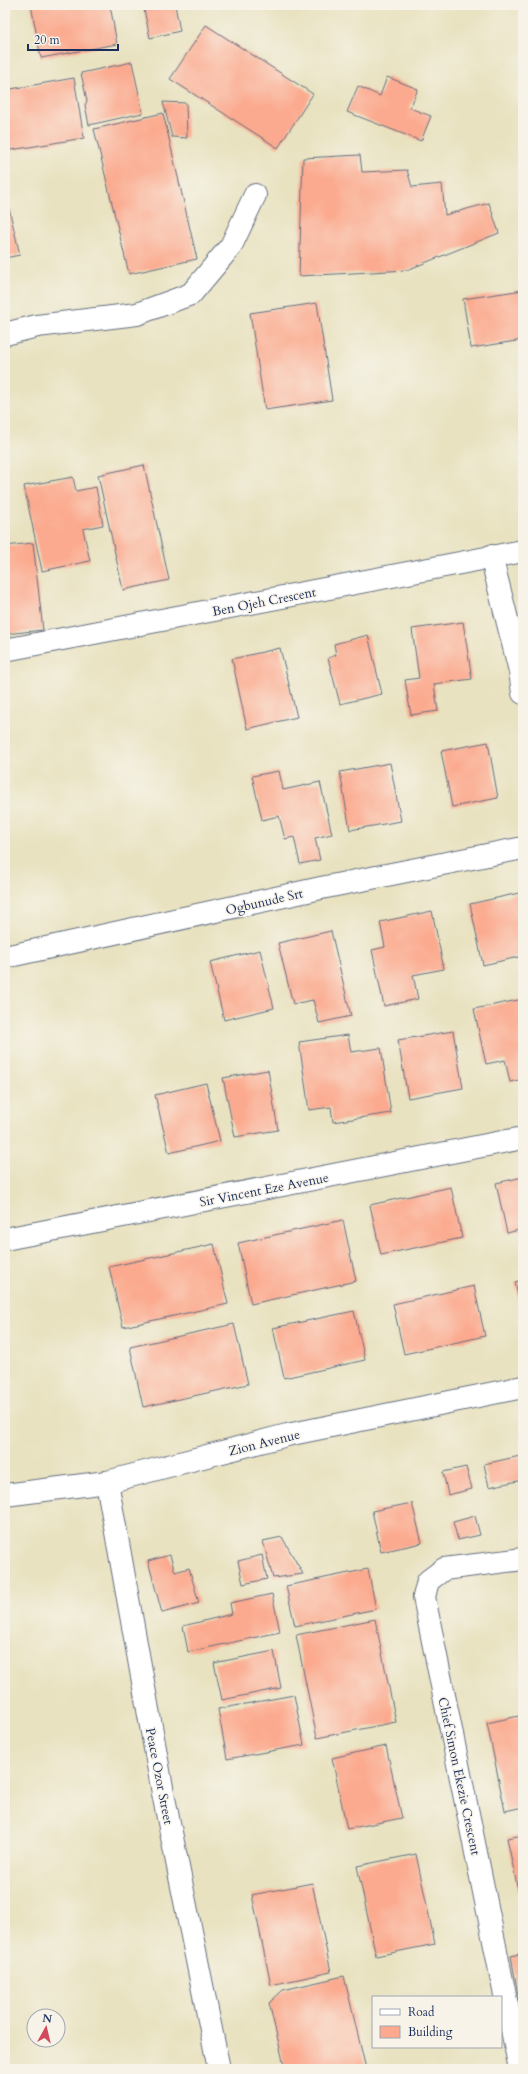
<svg xmlns="http://www.w3.org/2000/svg" width="528" height="2074" viewBox="0 0 528 2074" font-family="Cardo,serif">
	<rect width="100%" height="100%" fill="#f7f3e8"/>
	<filter id="ink" filterUnits="userSpaceOnUse"><feTurbulence type="fractalNoise" baseFrequency=".025" numOctaves="2"/><feDisplacementMap in="SourceGraphic" scale="8" xChannelSelector="R" yChannelSelector="G"/><feConvolveMatrix kernelMatrix="1 2 1 2 8 2 1 2 1" color-interpolation-filters="sRGB"/></filter>
	<filter id="wash" filterUnits="userSpaceOnUse"><feTurbulence type="fractalNoise" baseFrequency=".012" numOctaves="4" result="noise"/><feDisplacementMap in="SourceGraphic" scale="16" xChannelSelector="R" yChannelSelector="G"/><feGaussianBlur stdDeviation="0.9" result="paint"/><feColorMatrix in="noise" values="0 0 0 0 0 0 0 0 0 0 0 0 0 0 0 0 0 1.4 0 .05"/><feComposite in="paint" operator="in"/></filter>
	<g filter="url(#wash)">
		<rect width="100%" height="100%" fill="#e8e2c0"/>
		<g id="blocks">
			<g fill="#fbaa8f">
				<polygon points="31,5 110,5 117,44 41,58"/>
				<polygon points="143,5 175,5 180,31 150,38"/>
				<polygon points="206,25 313,94 278,148 170,79"/>
				<polygon points="132,62 143,113 89,125 85,105 87,101 81,73"/>
				<polygon points="387,77 418,89 410,108 431,116 421,141 347,112 358,86 380,96"/>
				<polygon points="74,78 84,138 5,151 5,90"/>
				<polygon points="163,102 186,103 187,138 172,137"/>
				<polygon points="163,113 197,259 129,274 94,129"/>
				<polygon points="360,155 362,172 407,170 412,187 442,184 445,215 489,203 499,233 407,270 299,276 303,158"/>
				<polygon points="6,196 20,255 5,258 5,197"/>
				<polygon points="523,290 523,340 471,348 463,299"/>
				<polygon points="317,303 332,400 265,410 250,313"/>
				<polygon points="144,465 169,580 123,590 98,475"/>
				<polygon points="73,477 76,491 96,487 103,525 83,529 90,561 42,571 24,486"/>
				<polygon points="33,543 43,630 5,634 5,546"/>
				<polygon points="463,622 472,679 434,684 438,711 411,715 405,680 419,678 412,629"/>
				<polygon points="368,635 382,694 340,704 328,658 336,655 334,644"/>
				<polygon points="280,648 297,717 247,729 232,659"/>
				<polygon points="488,742 498,798 452,807 441,751"/>
				<polygon points="390,763 401,821 350,830 340,772"/>
				<polygon points="279,771 283,790 320,782 332,834 315,838 320,860 300,864 294,837 285,839 279,816 262,820 252,776"/>
				<polygon points="519,893 523,913 523,956 483,965 470,904"/>
				<polygon points="432,911 444,969 413,975 418,999 384,1006 372,950 385,947 380,922"/>
				<polygon points="331,931 351,1016 319,1023 313,1000 293,1004 278,943"/>
				<polygon points="260,950 274,1008 224,1020 210,962"/>
				<polygon points="523,999 523,1079 510,1082 505,1060 486,1064 474,1009"/>
				<polygon points="453,1031 463,1088 408,1098 398,1040"/>
				<polygon points="348,1035 351,1052 381,1048 391,1113 333,1122 331,1107 309,1110 299,1042"/>
				<polygon points="268,1070 278,1130 235,1137 223,1078"/>
				<polygon points="206,1083 220,1141 169,1153 155,1095"/>
				<polygon points="523,1177 523,1229 507,1233 496,1183"/>
				<polygon points="451,1187 462,1238 381,1255 370,1205"/>
				<polygon points="343,1220 356,1281 251,1304 238,1243"/>
				<polygon points="214,1244 228,1304 123,1327 109,1267"/>
				<polygon points="523,1280 523,1313 522,1313 515,1282"/>
				<polygon points="474,1286 485,1336 404,1354 393,1304"/>
				<polygon points="354,1311 365,1360 284,1378 273,1328"/>
				<polygon points="234,1324 248,1384 143,1407 130,1347"/>
				<polygon points="520,1456 523,1480 489,1487 484,1464"/>
				<polygon points="466,1467 472,1489 448,1495 443,1472"/>
				<polygon points="412,1503 422,1543 381,1552 372,1511"/>
				<polygon points="475,1516 480,1535 458,1540 453,1522"/>
				<polygon points="282,1537 303,1574 273,1578 263,1541"/>
				<polygon points="170,1555 175,1572 189,1568 199,1603 162,1613 148,1561"/>
				<polygon points="262,1555 267,1579 243,1584 238,1561"/>
				<polygon points="368,1569 376,1609 295,1626 286,1586"/>
				<polygon points="272,1594 280,1632 188,1652 183,1626 232,1614 230,1603"/>
				<polygon points="375,1619 396,1722 317,1738 296,1635"/>
				<polygon points="274,1651 281,1688 222,1700 214,1663"/>
				<polygon points="294,1695 304,1745 227,1759 218,1709"/>
				<polygon points="523,1715 523,1807 505,1811 487,1723"/>
				<polygon points="386,1746 402,1818 347,1829 332,1758"/>
				<polygon points="523,1835 523,1909 522,1909 507,1838"/>
				<polygon points="416,1854 435,1944 376,1956 357,1866"/>
				<polygon points="312,1883 331,1972 271,1985 252,1895"/>
				<polygon points="523,1953 523,2016 522,2016 511,1956"/>
				<polygon points="344,1976 366,2069 285,2069 269,2003 283,1990"/>
			</g>
		</g>
	</g>
	<g filter="url(#ink)">
		<use href="#blocks" fill-opacity="0" stroke="#636e80" stroke-width="1"/>
		<g fill="none" stroke-linecap="round" stroke-linejoin="round">
			<g stroke="#636e80" stroke-width="24">
				<g id="minor">
					<polyline points="5,334 37,326 137,314 191,294 231,246 255,195"/>
					<polyline points="491,556 520,671 523,693"/>
					<polyline points="5,650 523,551"/>
					<polyline points="5,957 321,888 523,848"/>
					<polyline points="5,1239 523,1138"/>
					<polyline points="107,1482 163,1793 219,2069"/>
					<polyline points="5,1495 107,1482 287,1435 523,1387"/>
					<polyline points="520,2069 424,1597 428,1581 444,1569 523,1559"/>
				</g>
			</g>
			<use href="#minor" stroke="#fff" stroke-width="22"/>
		</g>
	</g>
	<g text-anchor="middle" stroke-width="3" stroke-linejoin="round" paint-order="stroke">
		<g font-size="13" fill="#1b2f5e" stroke="#f7f3e8">
			<text transform="translate(264 601) rotate(-11)" y="5">Ben Ojeh Crescent</text>
			<text transform="translate(264 901) rotate(-13)" y="5">Ogbunude Srt</text>
			<text transform="translate(264 1189) rotate(-11)" y="5">Sir Vincent Eze Avenue</text>
			<text transform="translate(264 1442) rotate(-14)" y="5">Zion Avenue</text>
			<text transform="translate(160 1776) rotate(79)" y="5">Peace Ozor Street</text>
			<text transform="translate(460 1776) rotate(78)" y="5">Chief Simon Ekezie Crescent</text>
		</g>
	</g>
	<rect width="528" height="2074" fill="none" stroke="#f7f3e8" stroke-width="20"/>
	<rect x="372" y="1996" width="130" height="52" fill="#f7f3e8" stroke="#9fa5b1"/>
	<rect x="380" y="2009" width="20" height="6" fill="#ffffff" stroke="#9fa5b1"/>
	<text x="408" y="2016" font-size="12" fill="#1b2f5e">Road</text>
	<rect x="380" y="2026" width="20" height="12" fill="#fbaa8f" stroke="#9fa5b1"/>
	<text x="408" y="2036" font-size="12" fill="#1b2f5e">Building</text>
	<g transform="translate(46 2028) rotate(8)"><circle r="19" fill="#f7f3e8" stroke="#9fa5b1"/>
	<path d="M0-3L7 15L0 10L-7 15Z" fill="#d1495b"/>
	<text y="-6" font-size="11" font-weight="bold" text-anchor="middle" fill="#1b2f5e">N</text>
	</g>
	<path d="M28 44v6h90v-6" fill="none" stroke="#1b2f5e" stroke-width="2"/>
	<text x="34" y="44" font-size="12" fill="#1b2f5e" stroke="#f7f3e8" stroke-width="3" paint-order="stroke">20 m</text>
</svg>
